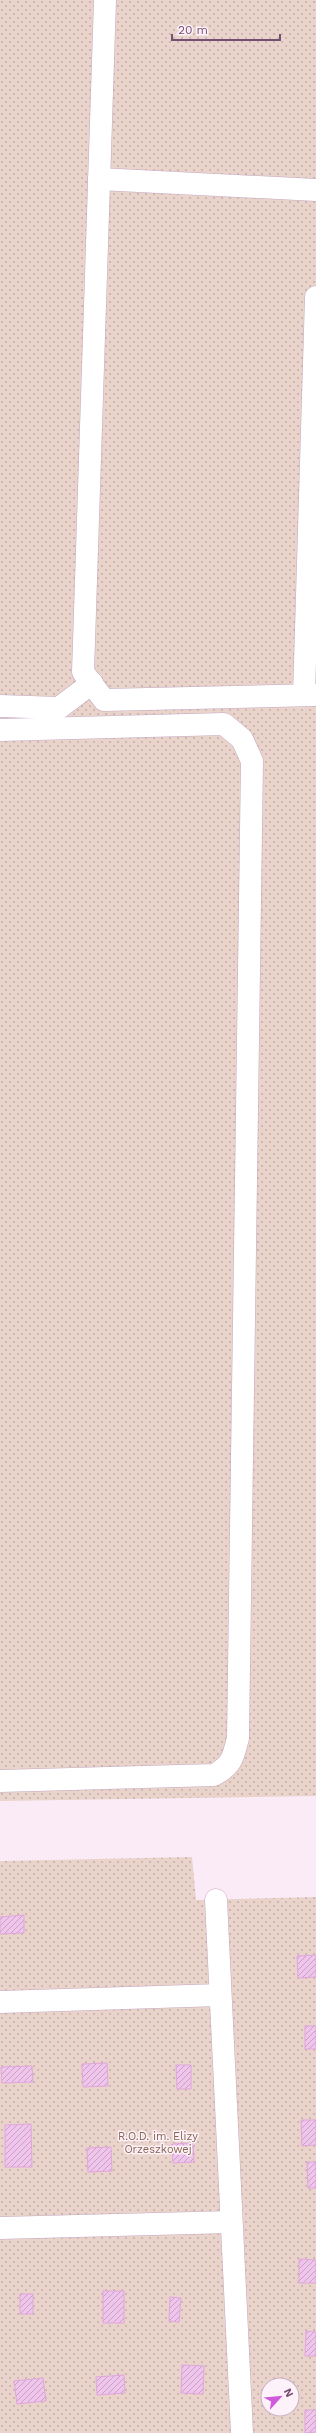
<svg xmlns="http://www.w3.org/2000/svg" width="316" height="2433" viewBox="0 0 316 2433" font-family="'Work Sans',sans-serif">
	<defs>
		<pattern id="garden-dots" width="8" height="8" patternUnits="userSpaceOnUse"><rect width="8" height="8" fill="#e9d3ca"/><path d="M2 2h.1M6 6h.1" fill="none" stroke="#c1aea9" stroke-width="1.8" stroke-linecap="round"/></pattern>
		<pattern id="building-hatch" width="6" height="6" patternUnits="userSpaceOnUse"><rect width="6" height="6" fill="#efc5ec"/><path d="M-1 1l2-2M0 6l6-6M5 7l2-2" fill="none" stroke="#c6a2c4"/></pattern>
	</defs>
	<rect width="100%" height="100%" fill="#fbebf7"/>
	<g fill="url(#garden-dots)" fill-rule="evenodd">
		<polygon points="0,0 316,0 316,1796 0,1801"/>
		<path d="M 192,1857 L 196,1900 L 316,1897 L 316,2433 L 0,2433 L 0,1861 ZM 268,2385 L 292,2385 L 292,2409 L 268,2409 Z"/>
	</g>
	<g fill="url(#building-hatch)" stroke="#e1a6dd">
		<polygon points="24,1915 24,1933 0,1934 0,1917"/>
		<polygon points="316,1955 316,1977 298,1978 297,1956"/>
		<rect x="305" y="2026" width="11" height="23"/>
		<polygon points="107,2063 108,2086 83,2087 82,2064"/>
		<polygon points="176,2065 191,2065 191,2089 177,2089"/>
		<polygon points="32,2066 33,2082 2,2083 1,2067"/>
		<polygon points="301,2120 316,2120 316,2145 302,2146"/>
		<polygon points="31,2124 32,2167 5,2167 5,2125"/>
		<polygon points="193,2143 194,2162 173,2163 172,2144"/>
		<polygon points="111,2147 112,2171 88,2172 87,2148"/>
		<polygon points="307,2162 316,2162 316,2188 308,2188"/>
		<polygon points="299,2259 316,2260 316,2283 299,2283"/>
		<rect x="103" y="2291" width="21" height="32"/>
		<rect x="20" y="2294" width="13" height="20"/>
		<polygon points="170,2297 181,2298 179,2322 169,2321"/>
		<polygon points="306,2331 316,2332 316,2356 305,2356"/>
		<polygon points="182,2365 204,2366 203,2394 181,2393"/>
		<polygon points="124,2375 125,2393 97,2395 96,2377"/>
		<polygon points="43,2378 46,2401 17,2404 14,2381"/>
		<polygon points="305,2410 316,2410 316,2432 305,2433"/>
	</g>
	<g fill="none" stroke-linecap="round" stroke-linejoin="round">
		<g stroke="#c6a9c3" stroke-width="23">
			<g id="minor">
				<polyline points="105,0 83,672 104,700 316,695"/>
				<polyline points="99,179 316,190"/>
				<polyline points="304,695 316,297"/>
				<polyline points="0,706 59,708 92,683"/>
				<path d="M 0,730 L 224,724 L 242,739 L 252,761 L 238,1738 C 233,1758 232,1765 214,1775 L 0,1781"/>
				<polyline points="216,1900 242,2433"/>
				<polyline points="0,2002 220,1995"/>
				<polyline points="0,2228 231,2222"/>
			</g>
		</g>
		<use href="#minor" stroke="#fff" stroke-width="22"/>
	</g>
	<g text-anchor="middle" stroke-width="3" stroke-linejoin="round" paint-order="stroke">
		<g font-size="11" fill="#86644e" stroke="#fef2fa">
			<text x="158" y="2140">R.O.D. im. Elizy<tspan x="158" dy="13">Orzeszkowej</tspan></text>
		</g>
	</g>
	<g transform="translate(280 2397) rotate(63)"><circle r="19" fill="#fef2fa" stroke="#c8b1c4"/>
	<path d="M0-3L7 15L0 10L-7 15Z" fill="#d05adc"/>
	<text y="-6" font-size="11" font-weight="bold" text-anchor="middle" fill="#764f74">N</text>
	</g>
	<path d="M172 34v6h108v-6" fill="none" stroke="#764f74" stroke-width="2"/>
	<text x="178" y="34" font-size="12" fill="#764f74" stroke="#fef2fa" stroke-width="3" paint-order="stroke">20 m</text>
</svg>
